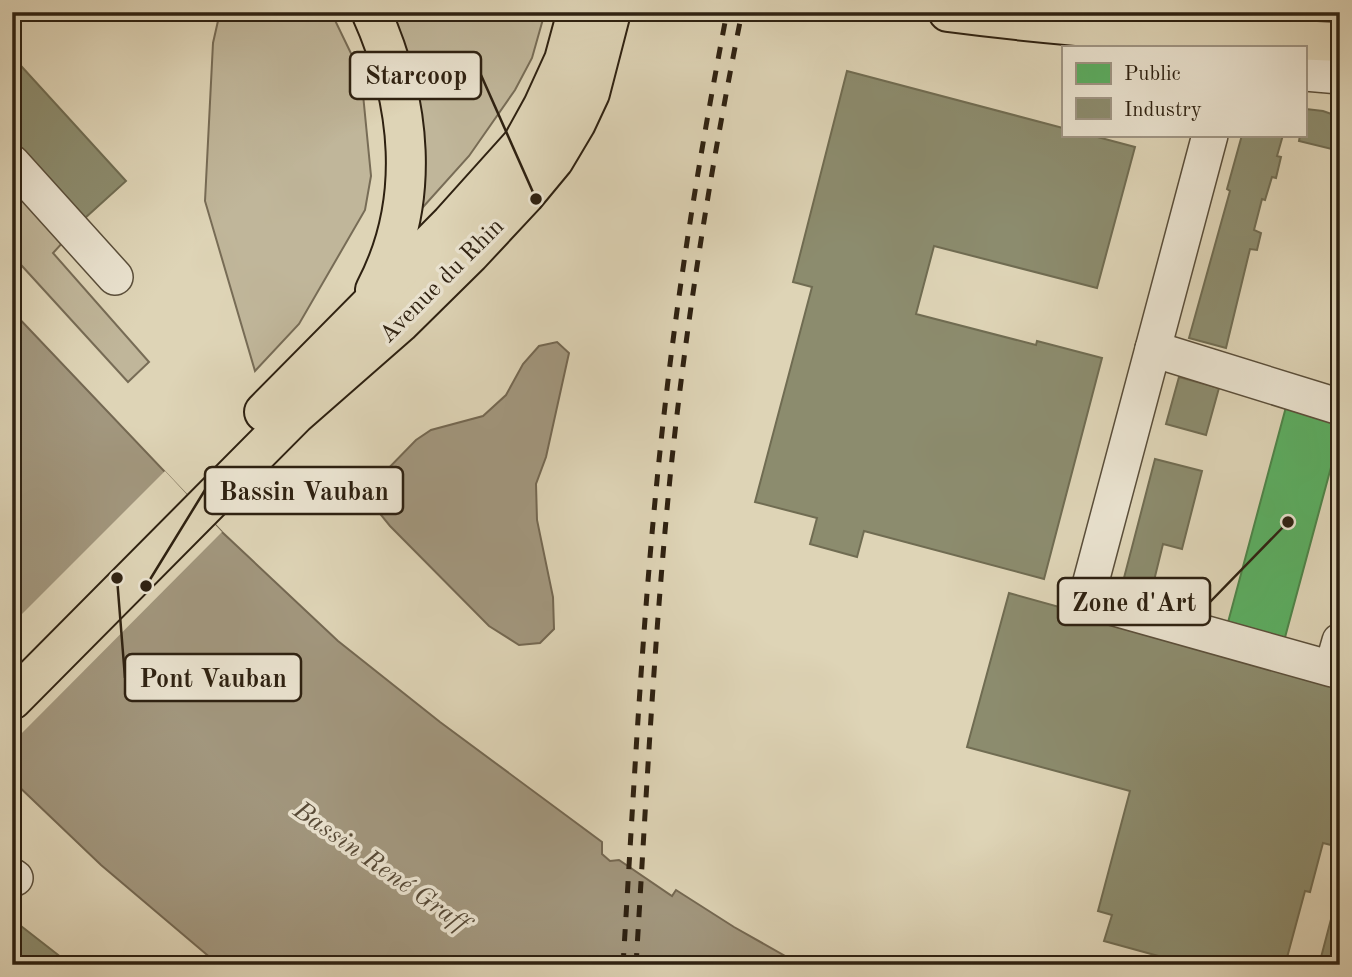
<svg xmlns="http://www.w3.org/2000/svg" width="1352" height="977" viewBox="0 0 1352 977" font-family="'Old Standard TT',serif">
	<rect width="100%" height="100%" fill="#ded4b6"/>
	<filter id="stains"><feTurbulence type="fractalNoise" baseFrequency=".00286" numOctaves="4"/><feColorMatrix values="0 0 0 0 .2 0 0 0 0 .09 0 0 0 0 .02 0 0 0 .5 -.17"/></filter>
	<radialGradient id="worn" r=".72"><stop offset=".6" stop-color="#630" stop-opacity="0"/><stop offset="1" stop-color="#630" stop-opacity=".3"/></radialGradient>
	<g fill="#c0b69a" stroke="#776c56" stroke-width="2">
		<polygon points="220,12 331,12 361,74 371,176 365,210 299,324 255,371 205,201 213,43"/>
		<polygon points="377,12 545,12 532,58 515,90 469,156 415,216"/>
		<polygon points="1042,12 1340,12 1340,30"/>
		<polygon points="12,182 65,240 53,253 149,362 128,382 12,255"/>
	</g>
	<g fill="#a2977e" stroke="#746852" stroke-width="2">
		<polygon points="12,311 222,532 338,641 440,722 602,842 602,854 610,861 619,860 672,896 676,890 734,927 801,965 219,965 101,865 12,780"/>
		<polygon points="557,342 569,353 546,457 536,484 537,520 553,597 554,629 540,643 519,645 489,626 390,526 373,505 378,479 416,440 431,430 483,416 506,395 523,364 539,346"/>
	</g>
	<polygon fill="#ded4b6" points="165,471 222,532 12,743 12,624"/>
	<polygon fill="#5aae61" stroke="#4d8449" stroke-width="2" points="1286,407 1340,422 1340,434 1284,641 1227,626"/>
	<g fill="#8c8c6e" stroke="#706c52" stroke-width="2">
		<polygon points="12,56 126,181 85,218 12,137"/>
		<polygon points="847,71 1063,128 1063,135 1090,135 1135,147 1097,288 934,246 916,314 1036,345 1037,341 1102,358 1044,579 864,531 857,557 810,544 817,518 755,502 812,287 793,282"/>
		<polygon points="1306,109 1323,111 1340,117 1340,151 1299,141 1300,135 1305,135"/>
		<polygon points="1242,135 1283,135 1277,156 1281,157 1276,178 1272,177 1265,200 1262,199 1254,230 1261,233 1257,250 1250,249 1226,348 1189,338 1230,191 1227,189"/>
		<polygon points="1179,377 1219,388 1206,435 1166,424"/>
		<polygon points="1155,459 1202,471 1182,549 1163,544 1148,605 1119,597"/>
		<polygon points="1009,593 1340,685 1340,829 1335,846 1323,843 1310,892 1305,891 1285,965 1191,965 1104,941 1112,915 1098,911 1130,791 967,747"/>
		<polygon points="1340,885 1340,965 1319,965"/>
		<polygon points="12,919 71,965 12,965"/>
	</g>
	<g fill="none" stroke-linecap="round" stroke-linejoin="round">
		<g stroke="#5a4e3a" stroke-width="38">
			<g id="minor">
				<polyline points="1305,73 1340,76"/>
				<polyline points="1210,135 1086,600 1332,669 1340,641"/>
				<polyline points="12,163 115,277"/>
				<polyline points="1153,349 1340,407"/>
				<polyline points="12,876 15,878"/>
			</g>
		</g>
		<g stroke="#2e2111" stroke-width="42">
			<g id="major">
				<path d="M 371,12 C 411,101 422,201 375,290"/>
				<path d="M 948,12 C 1078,29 1209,37 1340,42"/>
				<polyline points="264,412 451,223 522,144 543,106 564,60 577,12"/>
				<polyline points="12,700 295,415 400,323 470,254 525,195 554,160 576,123 590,93 611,12"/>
			</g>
		</g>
		<use href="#minor" stroke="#eae3d0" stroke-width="35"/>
		<use href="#major" stroke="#ded4b6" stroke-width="38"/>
		<g stroke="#2e2111" stroke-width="5" stroke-dasharray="12 12" stroke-linecap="butt">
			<path d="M 623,965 C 635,773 644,580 667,389 C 682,262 703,137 727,12"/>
			<path d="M 636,965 C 646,803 654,640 670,478 C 686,322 711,166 742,12"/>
		</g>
	</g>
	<g text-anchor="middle" stroke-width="7" stroke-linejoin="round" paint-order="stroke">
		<g font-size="24" fill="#2e2111" stroke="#eae3d0">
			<text transform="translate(441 280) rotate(-45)" y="8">Avenue du Rhin</text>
		</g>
		<g font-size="26" font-style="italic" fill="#574a37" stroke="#eae3d0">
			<text transform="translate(382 866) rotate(35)" y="9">Bassin René Graff</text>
		</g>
	</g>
	<path fill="none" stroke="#2e2111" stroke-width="2.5" d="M536 199L481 75M146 586L205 490M1288 522L1210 602M117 578L125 678"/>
	<g fill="#2e2111" stroke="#eae3d0" stroke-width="2.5">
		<circle cx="536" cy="199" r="7"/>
		<circle cx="146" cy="586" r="7"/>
		<circle cx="1288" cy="522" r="7"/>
		<circle cx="117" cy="578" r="7"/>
	</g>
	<g fill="#eae3d0" stroke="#2e2111" stroke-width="2.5">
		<rect x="350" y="52" width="131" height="47" rx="7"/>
		<rect x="205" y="467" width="198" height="47" rx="7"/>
		<rect x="1058" y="578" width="152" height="47" rx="7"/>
		<rect x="125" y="654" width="176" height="47" rx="7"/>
	</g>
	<g font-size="26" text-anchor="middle" font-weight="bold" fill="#2e2111">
		<text x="416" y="84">Starcoop</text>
		<text x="304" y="500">Bassin Vauban</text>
		<text x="1134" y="611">Zone d'Art</text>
		<text x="213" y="687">Pont Vauban</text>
	</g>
	<rect width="1352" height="977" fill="none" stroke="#ded4b6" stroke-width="42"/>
	<rect x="14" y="14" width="1324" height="949" fill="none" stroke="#2e2111" stroke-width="3.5"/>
	<rect x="21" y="21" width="1310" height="935" fill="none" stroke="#2e2111" stroke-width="2"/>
	<rect x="1062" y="46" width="245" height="91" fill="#eae3d0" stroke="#9f9584" stroke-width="2"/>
	<rect x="1076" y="63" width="35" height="21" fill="#5aae61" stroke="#9f9584" stroke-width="2"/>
	<text x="1124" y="80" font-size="21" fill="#2e2111">Public</text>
	<rect x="1076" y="98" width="35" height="21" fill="#8c8c6e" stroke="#9f9584" stroke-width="2"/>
	<text x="1124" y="116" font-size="21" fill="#2e2111">Industry</text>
	<rect width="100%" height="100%" filter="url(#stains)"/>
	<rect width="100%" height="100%" fill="url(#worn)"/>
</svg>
